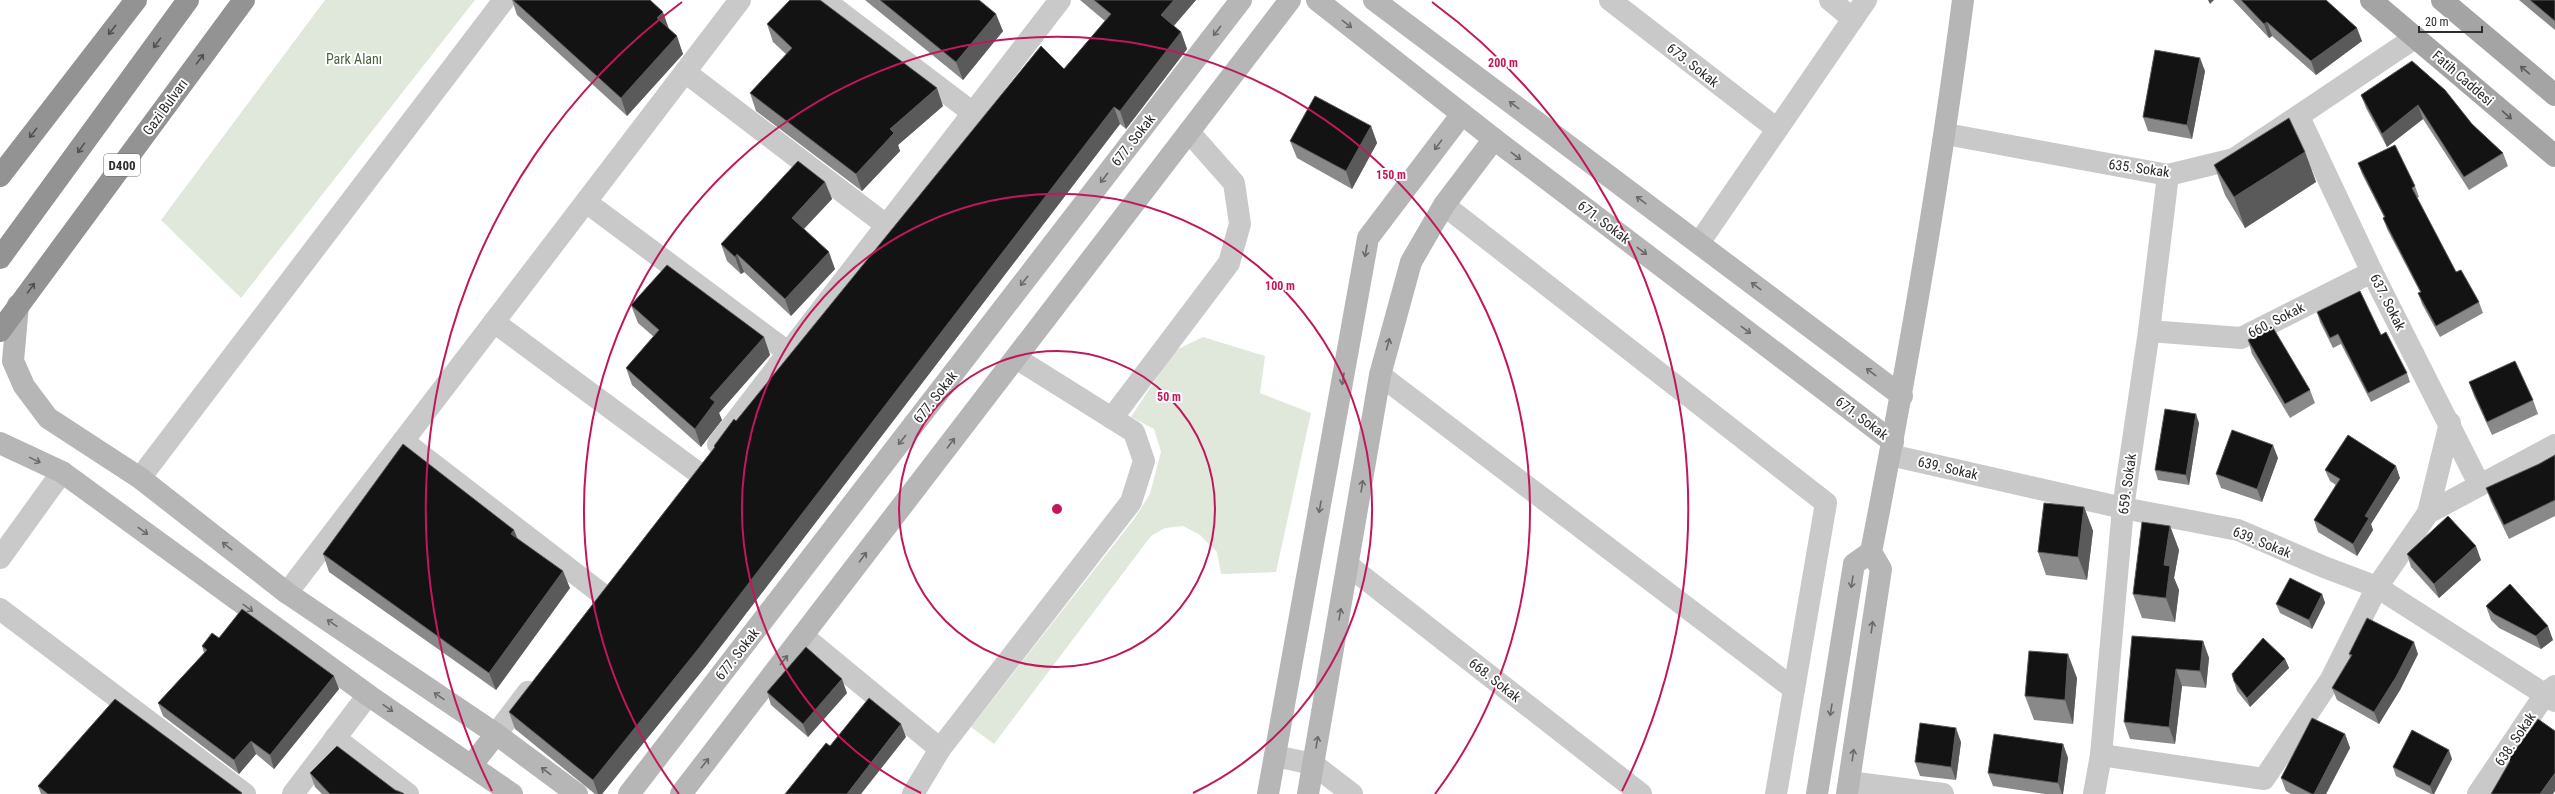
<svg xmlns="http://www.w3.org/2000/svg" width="2555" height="794" viewBox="0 0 2555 794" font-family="'Roboto Condensed',sans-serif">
	<rect width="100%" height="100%" fill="#fff"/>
	<g fill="#e0e8db">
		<polygon points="325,0 475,0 241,298 161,220"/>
		<polygon points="1203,337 1265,356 1260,393 1311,413 1276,572 1221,574 1217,552 1200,535 1183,526 1165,528 1151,536 994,744 971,727 1134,519 1150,494 1161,452 1154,429 1131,417 1174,351"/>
	</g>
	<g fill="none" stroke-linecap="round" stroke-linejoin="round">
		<g stroke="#c9c9c9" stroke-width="22">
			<polyline points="824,0 973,113"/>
			<polyline points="1610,0 1777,129"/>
			<polyline points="1830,0 1853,19"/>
			<polyline points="685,72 886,225"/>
			<polyline points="2299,117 2372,272 2479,484"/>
			<polyline points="1946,134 2168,175 2234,159 2416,37"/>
			<polyline points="586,202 789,353"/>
			<polyline points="1444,205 1826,503 1776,794"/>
			<polyline points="1699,243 1866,0"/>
			<polyline points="494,322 697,472"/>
			<polyline points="2149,331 2241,338 2372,272"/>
			<polyline points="1380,375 1794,689"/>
			<polyline points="1112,418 1229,263 1240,224 1234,183 1189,132"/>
			<polyline points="403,441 603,595"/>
			<polyline points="718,444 1060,0"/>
			<polyline points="1890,455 2123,508 2238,530 2324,567 2377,587 2555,701"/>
			<polyline points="140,478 504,0"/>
			<polyline points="2428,513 2450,423"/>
			<polyline points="0,558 62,472"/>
			<polyline points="1349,566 1641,794"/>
			<polyline points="287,593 740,0"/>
			<polyline points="0,609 245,794"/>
			<polyline points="803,636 940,749"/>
			<polyline points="496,734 528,692"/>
			<polyline points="335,738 408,794"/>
			<polyline points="2101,755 2264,779 2331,679 2377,587 2428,513 2555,445"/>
			<polyline points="1275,756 1313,764 1352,794"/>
			<polyline points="1849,782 1943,794"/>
			<polyline points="293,794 368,695"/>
			<polyline points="913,794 940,749 1131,502 1144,461 1134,432 1016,358"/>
			<polyline points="2094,794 2101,755 2123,508 2149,331 2168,175"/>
			<polyline points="2478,794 2546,693 2555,686"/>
		</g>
		<g stroke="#b6b6b6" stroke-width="22">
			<polyline points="1317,0 1494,139 1893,442"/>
			<polyline points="1374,0 1902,396"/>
			<polyline points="18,305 13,361 24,386 48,418 140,478 287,593 496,734 577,794"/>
			<polyline points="0,443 62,472 368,695 512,794"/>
			<polyline points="471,766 496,734"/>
			<polyline points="629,794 1241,0"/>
			<polyline points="681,794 1290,0"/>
			<polyline points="1268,794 1368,238 1462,114"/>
			<polyline points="1308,794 1380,375 1411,262 1444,205 1494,139"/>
			<polyline points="1817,794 1854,564 1871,552"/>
			<path d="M 1847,794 L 1881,569 L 1871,552 C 1907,369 1939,185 1963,0"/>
		</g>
		<g stroke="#a4a4a4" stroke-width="22">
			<polyline points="2371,0 2555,156"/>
			<polyline points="2442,0 2555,95"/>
		</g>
		<g stroke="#939393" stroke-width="22">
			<polyline points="0,176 136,0"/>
			<polyline points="0,258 188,0"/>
			<polyline points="0,331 244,0"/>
		</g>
	</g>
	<g fill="#898989">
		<polygon points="512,0 650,0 669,29 683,54 627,116 517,15"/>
		<polygon points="865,0 979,0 1003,31 963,80"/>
		<polygon points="1080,0 1196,0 1174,26 1181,32 1187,49 1126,129 1120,124 706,666 602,794 595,794 515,729 509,712 714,448 714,446 1064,69 1105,21"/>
		<polygon points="2233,0 2326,0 2362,41 2316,75 2272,36 2269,38"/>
		<polygon points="2519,0 2555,0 2555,30"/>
		<polygon points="767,24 943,106 898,145 900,151 862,191 756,111 750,93 787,55 773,42"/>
		<polygon points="2412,61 2472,124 2503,153 2508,166 2469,190 2423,119 2387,147 2366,108 2361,95"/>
		<polygon points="2205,71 2192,139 2148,131 2143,117"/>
		<polygon points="1371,126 1377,143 1352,189 1297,158 1290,141"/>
		<polygon points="2305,152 2316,182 2245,228 2225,195 2214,165"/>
		<polygon points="2358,163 2415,186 2419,197 2417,198 2456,272 2479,302 2483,313 2440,337 2422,304 2418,293 2420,292 2387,229 2383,218 2384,217 2362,174"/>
		<polygon points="825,182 832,199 804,229 835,269 791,316 744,272 741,274 727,261 721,244"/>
		<polygon points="631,305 764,337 770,355 719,413 722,420 701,447 632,385 626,368 654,337 638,323"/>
		<polygon points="2317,312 2381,335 2407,373 2410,382 2371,402 2341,344 2333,348 2320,322"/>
		<polygon points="2248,340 2310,390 2315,403 2290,418 2252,354"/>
		<polygon points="2469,382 2533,400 2538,414 2492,435 2474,396"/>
		<polygon points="2199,423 2189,485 2158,480 2155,470"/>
		<polygon points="2555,455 2555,516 2509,539 2491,502 2486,488 2539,464"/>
		<polygon points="2278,458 2262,502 2221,488 2216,474"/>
		<polygon points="2325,470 2400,478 2371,524 2373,530 2357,556 2318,532 2314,520 2336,485 2330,481"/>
		<polygon points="2084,507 2093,531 2087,580 2046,575 2038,552"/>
		<polygon points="2170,526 2179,550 2174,578 2179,590 2175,622 2142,618 2133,594"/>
		<polygon points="517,538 570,588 496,690 329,572 323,554"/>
		<polygon points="2407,554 2481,560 2439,598 2411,567"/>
		<polygon points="2322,594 2325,603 2312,629 2280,613 2276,604"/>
		<polygon points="2486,606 2553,640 2541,649 2499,628 2491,620"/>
		<polygon points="219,638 339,689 274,769 256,754 239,774 163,716 158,703 204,653 202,646"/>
		<polygon points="2203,641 2209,658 2206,688 2182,686 2175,744 2130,739 2124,722"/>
		<polygon points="2349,654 2418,654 2400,690 2379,724 2337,700 2332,688 2350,657"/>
		<polygon points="2285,659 2289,668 2250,707 2237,691 2234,681"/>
		<polygon points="2077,678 2073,724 2034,720 2025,696"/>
		<polygon points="767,692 847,693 808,737 771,705"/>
		<polygon points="2345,734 2350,748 2326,794 2291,794 2286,791 2281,778"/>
		<polygon points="1961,742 1956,780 1920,776 1915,762"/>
		<polygon points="2063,744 2068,758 2063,794 2045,794 1993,786 1988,773"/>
		<polygon points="2452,759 2434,794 2431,794 2396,776 2393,767"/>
		<polygon points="310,773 395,790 404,794 322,794 315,787"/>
		<polygon points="38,786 243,794 41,794"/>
	</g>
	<g fill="#5a5a5a">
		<polygon points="1174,0 1196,0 1168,32 1161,15"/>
		<polygon points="2208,0 2214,0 2210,4"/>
		<polygon points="663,12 669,29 657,18"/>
		<polygon points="996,14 1003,31 963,80 956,62"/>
		<polygon points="2267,22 2272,36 2269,38 2264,24"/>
		<polygon points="2357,28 2362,41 2316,75 2311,61"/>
		<polygon points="1181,32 1187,49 1126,129 1120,111"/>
		<polygon points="677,36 683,54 627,116 621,98"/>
		<polygon points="2200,58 2205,71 2192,139 2187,125"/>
		<polygon points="937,88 943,106 898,145 900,151 862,191 856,174 890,129"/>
		<polygon points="2418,105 2423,119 2387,147 2382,134"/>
		<polygon points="1114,107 1120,124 706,666 602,794 598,794 593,780"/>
		<polygon points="1371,126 1377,143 1352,189 1346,171"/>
		<polygon points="2305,152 2316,182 2245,228 2234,197"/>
		<polygon points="825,182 832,199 798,235 792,218"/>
		<polygon points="829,252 835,269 791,316 785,299"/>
		<polygon points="737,254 744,272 741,274 735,257"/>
		<polygon points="764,337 770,355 719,413 722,420 701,447 695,429 710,398"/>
		<polygon points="2196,414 2199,423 2189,485 2186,475"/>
		<polygon points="2273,445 2278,458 2262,502 2257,489"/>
		<polygon points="2396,466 2400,478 2371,524 2373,530 2357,556 2353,544 2365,516"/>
		<polygon points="2084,507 2093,531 2087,580 2078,557"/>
		<polygon points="2170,526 2179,550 2174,578 2179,590 2175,622 2166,598 2164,565"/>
		<polygon points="514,530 521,547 511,534"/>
		<polygon points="2476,546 2481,560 2439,598 2434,584"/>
		<polygon points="563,571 570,588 496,690 489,673"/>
		<polygon points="2322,594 2325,603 2312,629 2309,620"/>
		<polygon points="2548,626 2553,640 2541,649 2536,636"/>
		<polygon points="2203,641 2209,658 2206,688 2200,671"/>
		<polygon points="2414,642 2418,654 2400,690 2379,724 2374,712"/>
		<polygon points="2068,654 2077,678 2073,724 2065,700"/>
		<polygon points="2285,659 2289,668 2250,707 2247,698"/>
		<polygon points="2176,669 2182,686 2175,744 2169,727"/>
		<polygon points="334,676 339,689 274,769 270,755"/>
		<polygon points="842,679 847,693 808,737 803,724"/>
		<polygon points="901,724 906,737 861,794 847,794"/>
		<polygon points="1956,728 1961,742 1956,780 1951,767"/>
		<polygon points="2345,734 2350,748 2326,794 2314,794"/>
		<polygon points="251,741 256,754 239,774 234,760"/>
		<polygon points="2063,744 2068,758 2063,794 2062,794 2058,783"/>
		<polygon points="2449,750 2452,759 2434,794 2433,794 2430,786"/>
		<polygon points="2555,773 2555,791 2553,794 2540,794"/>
	</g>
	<g fill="#131313" stroke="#5a5a5a">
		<polygon points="513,0 650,0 663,12 657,18 677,36 621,98"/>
		<polygon points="790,0 820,0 937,88 890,129 894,133 856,174 750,93 792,48 767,24"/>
		<polygon points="880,0 979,0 996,14 956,62"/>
		<polygon points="1094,0 1174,0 1161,15 1181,32 1120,111 1114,107 699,648 593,780 509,712 715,447 714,446 734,419 736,421 1041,46 1064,69 1111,14"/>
		<polygon points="2241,0 2326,0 2357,28 2311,61 2267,22 2264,24"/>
		<polygon points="2530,0 2555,0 2555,21"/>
		<polygon points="2155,50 2200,58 2187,125 2143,117"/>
		<polygon points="2412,61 2445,90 2472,124 2503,153 2464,177 2418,105 2382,134 2361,95"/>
		<polygon points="1315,96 1371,126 1346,171 1290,141"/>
		<polygon points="2289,118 2305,152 2234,197 2214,165"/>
		<polygon points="2395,145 2415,186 2412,188 2456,272 2461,270 2479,302 2436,326 2418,293 2421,292 2383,218 2385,217 2358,163"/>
		<polygon points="798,161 825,182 792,218 829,252 785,299 737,254 735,257 721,244"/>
		<polygon points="667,265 764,337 710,398 715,402 695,429 626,368 659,330 631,305"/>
		<polygon points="2360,291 2381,335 2386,332 2407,373 2368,393 2338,334 2330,338 2317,312"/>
		<polygon points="2272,326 2310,390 2285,404 2248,340"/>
		<polygon points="2515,361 2533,400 2487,422 2469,382"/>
		<polygon points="2165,409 2196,414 2186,475 2155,470"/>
		<polygon points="2232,430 2273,445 2257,489 2216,474"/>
		<polygon points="2348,435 2396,466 2365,516 2369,518 2353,544 2314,520 2340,479 2325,470"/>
		<polygon points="403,444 514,530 511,534 563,571 489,673 323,554"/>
		<polygon points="2555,455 2555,500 2504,525 2486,488 2539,464"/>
		<polygon points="2044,503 2084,507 2078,557 2038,552"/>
		<polygon points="2448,516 2476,546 2434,584 2407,554"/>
		<polygon points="2142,522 2170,526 2164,565 2170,566 2166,598 2133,594"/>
		<polygon points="2290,578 2322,594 2309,620 2276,604"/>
		<polygon points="2510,584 2548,626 2536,636 2494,614 2486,606"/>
		<polygon points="242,609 334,676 270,755 251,741 234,760 158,703 207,650 202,646 212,633 219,638"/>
		<polygon points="2367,618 2414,642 2396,677 2374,712 2332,688 2352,655 2349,654"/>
		<polygon points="2132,636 2203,641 2200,671 2176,669 2169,727 2124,722"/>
		<polygon points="2263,638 2285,659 2247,698 2234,681 2232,674"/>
		<polygon points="806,647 842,679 803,724 767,692"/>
		<polygon points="2029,651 2068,654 2065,700 2025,696"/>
		<polygon points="869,698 901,724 847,794 785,794 826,743 830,746"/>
		<polygon points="115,699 242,793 241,794 48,794 38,786"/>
		<polygon points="2312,718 2345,734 2314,794 2312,794 2281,778"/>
		<polygon points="2538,719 2555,731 2555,773 2540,794 2491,794 2510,761 2508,760"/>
		<polygon points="1920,723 1956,728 1951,767 1915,762"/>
		<polygon points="2412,730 2449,750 2430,786 2393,767"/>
		<polygon points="1994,734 2063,744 2058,783 1988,773"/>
		<polygon points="337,746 395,790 403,793 404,794 330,794 310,773"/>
	</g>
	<defs><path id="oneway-shaft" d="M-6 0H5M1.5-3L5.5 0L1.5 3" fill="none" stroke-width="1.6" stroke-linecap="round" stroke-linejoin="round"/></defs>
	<g stroke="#6a6a6a">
		<use href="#oneway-shaft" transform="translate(1347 24) rotate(38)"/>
		<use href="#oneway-shaft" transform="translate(1217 31) rotate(128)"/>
		<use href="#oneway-shaft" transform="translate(1514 105) rotate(-143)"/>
		<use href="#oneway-shaft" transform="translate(1438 145) rotate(127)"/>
		<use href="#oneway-shaft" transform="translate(1516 156) rotate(37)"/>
		<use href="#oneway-shaft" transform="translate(1104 178) rotate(128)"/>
		<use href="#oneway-shaft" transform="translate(1641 200) rotate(-143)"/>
		<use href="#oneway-shaft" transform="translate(1366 251) rotate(100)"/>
		<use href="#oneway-shaft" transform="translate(1642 251) rotate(37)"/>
		<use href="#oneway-shaft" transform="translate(1024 281) rotate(128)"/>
		<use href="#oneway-shaft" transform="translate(1756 286) rotate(-143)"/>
		<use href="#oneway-shaft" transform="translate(1746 330) rotate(37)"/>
		<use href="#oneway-shaft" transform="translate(1388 344) rotate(-75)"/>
		<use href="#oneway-shaft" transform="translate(1871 372) rotate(-143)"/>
		<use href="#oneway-shaft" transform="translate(1343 379) rotate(100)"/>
		<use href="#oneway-shaft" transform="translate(902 440) rotate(128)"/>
		<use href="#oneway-shaft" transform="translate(951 443) rotate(-53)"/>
		<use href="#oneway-shaft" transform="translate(35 460) rotate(26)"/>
		<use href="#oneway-shaft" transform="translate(1362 486) rotate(-81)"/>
		<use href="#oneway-shaft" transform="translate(1320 507) rotate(100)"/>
		<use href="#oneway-shaft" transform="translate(143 531) rotate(36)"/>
		<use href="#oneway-shaft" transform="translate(227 546) rotate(-142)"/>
		<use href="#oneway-shaft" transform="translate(863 557) rotate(-53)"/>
		<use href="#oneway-shaft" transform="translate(1852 582) rotate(99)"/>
		<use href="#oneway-shaft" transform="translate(248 608) rotate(36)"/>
		<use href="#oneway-shaft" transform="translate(1340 614) rotate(-80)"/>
		<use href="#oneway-shaft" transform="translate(332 623) rotate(-146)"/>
		<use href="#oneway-shaft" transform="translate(1872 627) rotate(-82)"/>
		<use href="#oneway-shaft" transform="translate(784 660) rotate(-52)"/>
		<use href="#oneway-shaft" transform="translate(439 696) rotate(-146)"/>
		<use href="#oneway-shaft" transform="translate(388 708) rotate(35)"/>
		<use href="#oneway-shaft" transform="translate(1831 710) rotate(99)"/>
		<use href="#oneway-shaft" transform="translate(1317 742) rotate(-80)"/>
		<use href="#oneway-shaft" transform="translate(1853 755) rotate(-82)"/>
		<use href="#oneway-shaft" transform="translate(705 763) rotate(-52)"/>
		<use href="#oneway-shaft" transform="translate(546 771) rotate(-143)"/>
	</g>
	<g stroke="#505050">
		<use href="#oneway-shaft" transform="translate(112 30) rotate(128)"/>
		<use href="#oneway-shaft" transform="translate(157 43) rotate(126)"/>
		<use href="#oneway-shaft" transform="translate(200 59) rotate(-54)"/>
		<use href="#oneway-shaft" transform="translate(33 133) rotate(128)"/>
		<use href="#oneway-shaft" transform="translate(81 148) rotate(126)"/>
		<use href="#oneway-shaft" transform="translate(31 288) rotate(-54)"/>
	</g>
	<g stroke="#5c5c5c">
		<use href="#oneway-shaft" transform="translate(2525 70) rotate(-140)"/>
		<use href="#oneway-shaft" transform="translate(2507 115) rotate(41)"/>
	</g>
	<g fill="none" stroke="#c2185b" stroke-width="2">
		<circle cx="1057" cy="509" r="158"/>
		<path d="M921 793A315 315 0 1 1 1193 793"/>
		<path d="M679 794A473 473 0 1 1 1435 794"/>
		<path d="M492 791A631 631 0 0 1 682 2M1432 2A631 631 0 0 1 1622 791"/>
	</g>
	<g text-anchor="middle" stroke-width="4" stroke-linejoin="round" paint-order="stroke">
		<rect fill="#fff" stroke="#6b6b6b" stroke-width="1" x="104" y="154" width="36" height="22" rx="3"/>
		<g font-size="13" font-weight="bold" fill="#2c2c2c">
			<text x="122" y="170">D400</text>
		</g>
		<g font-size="14" fill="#4b623f" stroke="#fff">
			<text x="354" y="64">Park Alanı</text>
		</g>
		<g font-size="14" fill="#2c2c2c" stroke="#fff">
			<text transform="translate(1693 65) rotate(38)" y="5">673. Sokak</text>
			<text transform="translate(2463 78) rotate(41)" y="5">Fatih Caddesi</text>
			<text transform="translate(165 107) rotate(-54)" y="5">Gazi Bulvarı</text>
			<text transform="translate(1133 140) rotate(-52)" y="5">677. Sokak</text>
			<text transform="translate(2139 168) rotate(8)" y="5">635. Sokak</text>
			<text transform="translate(1604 222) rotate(37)" y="5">671. Sokak</text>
			<text transform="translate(2388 302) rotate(63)" y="5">637. Sokak</text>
			<text transform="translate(2276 320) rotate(-27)" y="5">660. Sokak</text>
			<text transform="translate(935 397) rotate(-52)" y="5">677. Sokak</text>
			<text transform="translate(1862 418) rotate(37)" y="5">671. Sokak</text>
			<text transform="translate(1948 468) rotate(13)" y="5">639. Sokak</text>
			<text transform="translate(2127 484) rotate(-82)" y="5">659. Sokak</text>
			<text transform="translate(2262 542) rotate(22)" y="5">639. Sokak</text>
			<text transform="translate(737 654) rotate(-52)" y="5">677. Sokak</text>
			<text transform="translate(1495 680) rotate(38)" y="5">668. Sokak</text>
			<text transform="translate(2515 739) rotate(-56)" y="5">638. Sokak</text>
		</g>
	</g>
	<circle cx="1057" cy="509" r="6" fill="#c2185b" stroke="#fff" stroke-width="2"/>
	<g font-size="12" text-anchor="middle" font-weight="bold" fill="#c2185b" stroke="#fff" stroke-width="4" stroke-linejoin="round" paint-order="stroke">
		<text x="1503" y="67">200 m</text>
		<text x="1391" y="179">150 m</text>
		<text x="1280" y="290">100 m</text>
		<text x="1169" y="401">50 m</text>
	</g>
	<path d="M2419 26v6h63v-6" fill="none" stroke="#2c2c2c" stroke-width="2"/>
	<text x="2425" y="26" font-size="12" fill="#2c2c2c" stroke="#ffffff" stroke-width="3" paint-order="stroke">20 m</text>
</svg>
